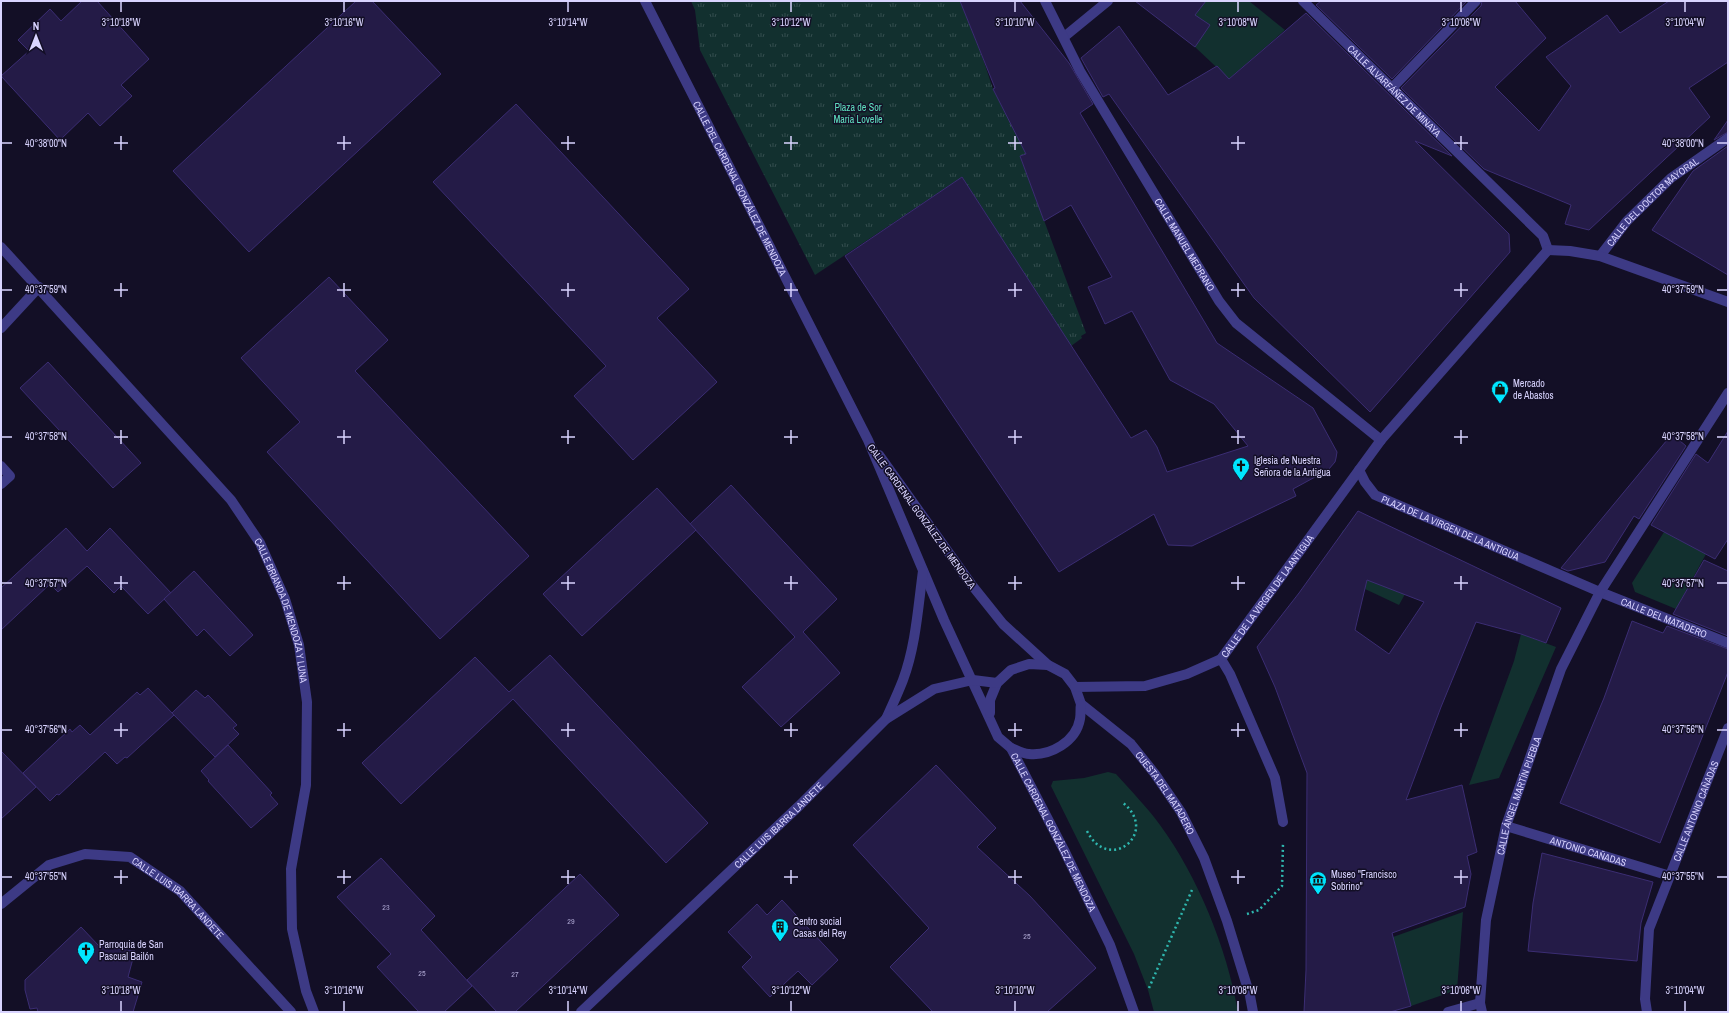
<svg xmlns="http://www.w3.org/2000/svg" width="1729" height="1013" viewBox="0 0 1729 1013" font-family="'Archivo Narrow',sans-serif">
	<defs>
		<pattern id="park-tufts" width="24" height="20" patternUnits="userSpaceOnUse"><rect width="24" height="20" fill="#12302f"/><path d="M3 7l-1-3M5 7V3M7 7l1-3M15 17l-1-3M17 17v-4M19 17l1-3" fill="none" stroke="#344d4e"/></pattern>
	</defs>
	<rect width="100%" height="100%" fill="#130f26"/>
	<g fill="#12302f">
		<polygon points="1206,1 1249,1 1285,30 1229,79 1195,47 1195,15"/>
		<polygon points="1343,530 1415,576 1399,605 1365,589 1368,577 1379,559 1341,534"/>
		<polygon points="1664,532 1706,554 1676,609 1635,592 1632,583"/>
		<polygon points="1521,634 1556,647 1499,778 1469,785 1514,661"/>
		<path d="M 1108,772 L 1116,774 C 1131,791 1147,807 1160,825 C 1198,877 1227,948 1238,1012 L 1154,1012 L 1148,990 L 1134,954 L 1051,786 L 1053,781 L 1084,778 Z"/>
		<polygon points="1463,912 1457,990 1411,1006 1393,937"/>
	</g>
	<polygon fill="url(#park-tufts)" points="691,1 960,1 982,56 993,89 1026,154 1020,156 1086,333 1081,336 1082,338 1071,346 962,177 815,275 700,50 695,10"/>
	<g fill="#241b47" stroke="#3b2d73" fill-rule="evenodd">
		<polygon points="82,1 97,1 149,59 121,85 132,96 100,126 88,113 60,140 1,76 29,51 18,40 50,9 61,21"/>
		<polygon points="356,1 372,1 441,74 249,252 173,171"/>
		<polygon points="960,1 1020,1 1069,63 1093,104 1080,113 1217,343 1313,408 1337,452 1336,458 1335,462 1328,470 1293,489 1296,496 1192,546 1168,545 1154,514 1059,572 957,422 845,256 962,177 1131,438 1146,430 1157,447 1167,472 1248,446 1214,404 1170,380 1132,311 1105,324 1088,287 1112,277 1071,205 1044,221 1020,156 1026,154 993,89 995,88"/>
		<polygon points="1135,1 1206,1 1195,15 1210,25 1195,47"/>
		<polygon points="1321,1 1467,1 1392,79 1316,5"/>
		<polygon points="1482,1 1515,1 1546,38 1495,87 1539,131 1571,86 1546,57 1607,15 1620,33 1669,1 1728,1 1728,62 1689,88 1710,117 1589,230 1565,224 1571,205 1484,169 1401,88 1481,6"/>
		<polygon points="1306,13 1452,156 1415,141 1509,234 1510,252 1370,412 1254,298 1109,94 1103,97 1081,58 1119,26 1168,95 1217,66 1229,79"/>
		<polygon points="516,104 689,289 657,318 717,382 633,460 574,396 606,366 433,182"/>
		<polygon points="1728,120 1728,132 1714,140"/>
		<polygon points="1728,146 1728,275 1652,230 1693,171"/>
		<polygon points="329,277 388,340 355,371 529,556 440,639 267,452 300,422 241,358"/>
		<polygon points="48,362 141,463 113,488 20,388"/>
		<polygon points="1728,431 1728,539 1715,559 1651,525 1696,454 1708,463"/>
		<polygon points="1672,434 1686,446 1639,519 1634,516 1605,562 1568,571 1561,568"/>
		<polygon points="731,485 837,599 803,632 840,673 781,727 742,687 795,637 690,524"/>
		<polygon points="657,488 696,530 582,636 543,594"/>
		<path d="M 1358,511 L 1561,608 L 1546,643 L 1521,634 L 1476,622 L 1441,707 L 1406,800 L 1462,785 L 1477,852 L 1467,856 L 1471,874 L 1465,907 L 1392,933 L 1411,1006 L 1390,1012 L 1304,1012 L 1306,970 L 1307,773 L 1275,687 L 1257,647 L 1299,593 ZM 1367,580 L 1424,602 L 1389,654 L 1355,630 Z"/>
		<polygon points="66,528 87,551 110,528 171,593 148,614 121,586 114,593 87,566 58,592 50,584 1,630 1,588"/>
		<polygon points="1704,560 1728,571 1728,636 1673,614"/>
		<polygon points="194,571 253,635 230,656 204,629 197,636 164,599"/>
		<polygon points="1632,621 1663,633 1667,626 1728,649 1728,672 1660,843 1560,803 1604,698"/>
		<polygon points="550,655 708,823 666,863 513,699 401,804 362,763 475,657 509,692"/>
		<polygon points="148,688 174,715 127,758 125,757 117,764 105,752 59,795 57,794 50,801 23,773 70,729 72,732 80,725 90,735 137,692 140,695"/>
		<polygon points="196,690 205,698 208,695 237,725 233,728 239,734 215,757 172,713"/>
		<polygon points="228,745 272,793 270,795 278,804 251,828 208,781 209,780 201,771"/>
		<polygon points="1,751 36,787 1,819"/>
		<polygon points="936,765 996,828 977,847 1030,896 1096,968 1047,1012 933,1012 890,967 929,928 853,845"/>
		<polygon points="1542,853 1653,882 1641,923 1637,961 1528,951 1533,903"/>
		<polygon points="381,858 435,916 421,930 472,986 444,1012 419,1012 377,967 391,954 337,897"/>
		<polygon points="580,874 619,915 515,1012 497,1012 467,980"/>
		<polygon points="782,900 838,960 812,985 798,971 770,997 742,967 752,957 728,932 757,904 767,915"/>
		<polygon points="81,927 99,946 135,951 128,977 142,982 133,1012 38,1012 37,1008 30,1009 25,990 25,980"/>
	</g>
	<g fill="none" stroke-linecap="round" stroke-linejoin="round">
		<g stroke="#2fb8b0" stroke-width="2.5" stroke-dasharray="2 3" stroke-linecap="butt">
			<path d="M 1087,831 C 1109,875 1161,832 1122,802"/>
			<polyline points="1247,914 1259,910 1282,886 1283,842"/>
			<polyline points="1149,988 1192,890"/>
		</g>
		<g stroke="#3d3a85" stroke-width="10">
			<polyline points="1064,37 1108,1"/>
			<polyline points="1392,88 1476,1"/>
			<path id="s1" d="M 1600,256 L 1627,221 L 1671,178 L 1728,138"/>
			<path id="s2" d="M 1600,592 L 1728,643"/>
		</g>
		<g stroke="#3d3a85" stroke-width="10">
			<path id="s3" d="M 645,1 L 868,440 L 944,620 L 998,737 L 1011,748 L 1064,850 L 1110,945 L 1134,1012"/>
			<path id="s4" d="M 1045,1 L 1080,71 L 1219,301 L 1236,323 L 1381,440"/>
			<path id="s5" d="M 1303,1 L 1543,236 L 1548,250"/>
			<path id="s6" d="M 1,247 L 231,500 L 260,543 L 285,599 L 299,645 L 307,702 L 306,785 L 291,869 L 292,929 L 306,991 L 314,1012"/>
			<polyline points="1548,250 1570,251 1600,256 1728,302"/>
			<polyline points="1,328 39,287"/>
			<path id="s7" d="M 879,455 L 971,584 L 1003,624 L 1048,665 L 1065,674 L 1075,687 L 1081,704 L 1131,744 L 1155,774 L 1181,812 L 1204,858 L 1227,921 L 1250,996 L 1253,1012"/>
			<polyline points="1,466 10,476 1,484"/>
			<path id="s8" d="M 1359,470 L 1365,482 L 1375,495 L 1600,592"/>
			<polyline points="1221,659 1230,674 1275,778 1283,822"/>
			<path id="s9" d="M 1075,687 L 1145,686 L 1187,674 L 1221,659 L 1381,440 L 1548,250"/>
			<polyline points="990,713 990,700 997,683 1011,670 1029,664 1048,665"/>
			<path d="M 886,719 C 892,706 898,693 903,680 C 916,645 918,607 923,571"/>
			<path d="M 1011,748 C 1016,750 1023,754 1029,754 C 1050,756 1076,742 1080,719 C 1081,714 1080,709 1081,704"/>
			<path id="s10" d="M 1506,826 L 1670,876"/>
			<path id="s11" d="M 1,904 L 49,865 L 85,854 L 130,857 L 180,891 L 291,1012"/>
			<path id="s12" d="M 581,1012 L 799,806 L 886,719 L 934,689 L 973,680 L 997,683"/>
			<polyline points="1448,1012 1480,1003"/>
			<path id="s13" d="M 1482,1012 L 1480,1003 L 1486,920 L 1506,826 L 1561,669 L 1600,592 L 1728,393"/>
			<path id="s14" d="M 1647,1012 L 1645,999 L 1649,929 L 1728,728"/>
		</g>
	</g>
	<path fill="none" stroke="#d9d4ff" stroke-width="1.5" d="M 121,2 L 121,12M 344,2 L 344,12M 568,2 L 568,12M 791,2 L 791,12M 1015,2 L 1015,12M 1238,2 L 1238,12M 1461,2 L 1461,12M 1685,2 L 1685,12M 121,136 L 121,150M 344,136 L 344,150M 568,136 L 568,150M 791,136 L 791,150M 1015,136 L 1015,150M 1238,136 L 1238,150M 1461,136 L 1461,150M 2,143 L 12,143M 114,143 L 128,143M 337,143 L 351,143M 561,143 L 575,143M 784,143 L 798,143M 1008,143 L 1022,143M 1231,143 L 1245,143M 1454,143 L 1468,143M 1717,143 L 1727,143M 121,283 L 121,297M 344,283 L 344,297M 568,283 L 568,297M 791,283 L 791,297M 1015,283 L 1015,297M 1238,283 L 1238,297M 1461,283 L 1461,297M 2,290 L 12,290M 114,290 L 128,290M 337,290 L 351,290M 561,290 L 575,290M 784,290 L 798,290M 1008,290 L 1022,290M 1231,290 L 1245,290M 1454,290 L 1468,290M 1717,290 L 1727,290M 121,430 L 121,444M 344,430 L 344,444M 568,430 L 568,444M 791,430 L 791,444M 1015,430 L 1015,444M 1238,430 L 1238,444M 1461,430 L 1461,444M 2,437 L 12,437M 114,437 L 128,437M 337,437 L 351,437M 561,437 L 575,437M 784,437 L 798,437M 1008,437 L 1022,437M 1231,437 L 1245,437M 1454,437 L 1468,437M 1717,437 L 1727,437M 121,576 L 121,590M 344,576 L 344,590M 568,576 L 568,590M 791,576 L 791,590M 1015,576 L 1015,590M 1238,576 L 1238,590M 1461,576 L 1461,590M 2,583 L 12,583M 114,583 L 128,583M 337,583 L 351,583M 561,583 L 575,583M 784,583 L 798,583M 1008,583 L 1022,583M 1231,583 L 1245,583M 1454,583 L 1468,583M 1717,583 L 1727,583M 121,723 L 121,737M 344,723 L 344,737M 568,723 L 568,737M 791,723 L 791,737M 1015,723 L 1015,737M 1238,723 L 1238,737M 1461,723 L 1461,737M 2,730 L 12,730M 114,730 L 128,730M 337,730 L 351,730M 561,730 L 575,730M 784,730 L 798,730M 1008,730 L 1022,730M 1231,730 L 1245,730M 1454,730 L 1468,730M 1717,730 L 1727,730M 121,870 L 121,884M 344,870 L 344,884M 568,870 L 568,884M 791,870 L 791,884M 1015,870 L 1015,884M 1238,870 L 1238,884M 1461,870 L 1461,884M 2,877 L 12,877M 114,877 L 128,877M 337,877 L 351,877M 561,877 L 575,877M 784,877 L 798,877M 1008,877 L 1022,877M 1231,877 L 1245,877M 1454,877 L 1468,877M 1717,877 L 1727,877M 121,1001 L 121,1011M 344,1001 L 344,1011M 568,1001 L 568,1011M 791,1001 L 791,1011M 1015,1001 L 1015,1011M 1238,1001 L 1238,1011M 1461,1001 L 1461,1011M 1685,1001 L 1685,1011"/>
	<defs>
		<g id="shop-pin" transform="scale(0.9)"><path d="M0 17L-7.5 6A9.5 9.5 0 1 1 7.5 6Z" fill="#00e5ff" stroke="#130f26"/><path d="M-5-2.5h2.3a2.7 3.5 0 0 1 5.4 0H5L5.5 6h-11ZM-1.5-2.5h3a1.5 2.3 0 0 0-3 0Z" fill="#111"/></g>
		<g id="church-pin" transform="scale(0.9)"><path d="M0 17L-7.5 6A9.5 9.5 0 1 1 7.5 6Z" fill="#00e5ff" stroke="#130f26"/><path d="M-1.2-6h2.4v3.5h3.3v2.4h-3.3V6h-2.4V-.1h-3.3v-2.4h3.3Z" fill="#111"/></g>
		<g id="museum-pin" transform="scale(0.9)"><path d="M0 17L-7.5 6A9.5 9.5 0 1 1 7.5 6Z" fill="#00e5ff" stroke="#130f26"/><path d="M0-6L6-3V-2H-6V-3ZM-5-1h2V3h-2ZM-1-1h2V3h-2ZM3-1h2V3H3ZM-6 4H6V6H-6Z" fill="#111"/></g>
		<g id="building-pin" transform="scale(0.9)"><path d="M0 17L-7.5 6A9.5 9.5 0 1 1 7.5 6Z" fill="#00e5ff" stroke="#130f26"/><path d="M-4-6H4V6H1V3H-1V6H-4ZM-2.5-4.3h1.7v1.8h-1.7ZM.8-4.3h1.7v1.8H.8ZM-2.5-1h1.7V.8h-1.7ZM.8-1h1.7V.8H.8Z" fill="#111"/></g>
	</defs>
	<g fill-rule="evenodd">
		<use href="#shop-pin" x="1500" y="389"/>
		<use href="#church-pin" x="1241" y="466"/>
		<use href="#museum-pin" x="1318" y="880"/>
		<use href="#building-pin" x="780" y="927"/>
		<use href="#church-pin" x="86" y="950"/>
	</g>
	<g text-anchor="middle" stroke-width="3" stroke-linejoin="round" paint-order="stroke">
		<g font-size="8" fill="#aca6d1">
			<text x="386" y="910">23</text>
			<text x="571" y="924">29</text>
			<text x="1027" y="939">25</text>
			<text x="422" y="976">25</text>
			<text x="515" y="977">27</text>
		</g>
		<g font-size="10" fill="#d9d4ff" stroke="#130f26">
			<text dy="4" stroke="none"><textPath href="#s5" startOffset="128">CALLE ALVARFÁÑEZ DE MINAYA</textPath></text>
			<text dy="4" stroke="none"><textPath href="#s3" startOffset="210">CALLE DEL CARDENAL GONZÁLEZ DE MENDOZA</textPath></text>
			<text dy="4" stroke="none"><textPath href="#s1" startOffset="76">CALLE DEL DOCTOR MAYORAL</textPath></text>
			<text dy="4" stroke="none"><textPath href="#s4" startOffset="281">CALLE MANUEL MEDRANO</textPath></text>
			<text transform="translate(922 516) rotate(54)" y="4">CALLE CARDENAL GONZÁLEZ DE MENDOZA</text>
			<text dy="4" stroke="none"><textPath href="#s8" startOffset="112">PLAZA DE LA VIRGEN DE LA ANTIGUA</textPath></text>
			<text dy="4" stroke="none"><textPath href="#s9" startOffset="229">CALLE DE LA VIRGEN DE LA ANTIGUA</textPath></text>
			<text dy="4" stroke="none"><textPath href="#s6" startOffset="465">CALLE BRIANDA DE MENDOZA Y LUNA</textPath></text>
			<text dy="4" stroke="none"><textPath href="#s2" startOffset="69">CALLE DEL MATADERO</textPath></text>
			<text dy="4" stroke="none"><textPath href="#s7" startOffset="448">CUESTA DEL MATADERO</textPath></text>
			<text dy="4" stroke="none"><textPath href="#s13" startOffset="221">CALLE ÁNGEL MARTÍN PUEBLA</textPath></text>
			<text dy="4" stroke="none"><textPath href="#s14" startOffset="210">CALLE ANTONIO CAÑADAS</textPath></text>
			<text dy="4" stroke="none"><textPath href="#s12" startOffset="272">CALLE LUIS IBARRA LANDETE</textPath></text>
			<text dy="4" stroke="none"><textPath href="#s3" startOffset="928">CALLE CARDENAL GONZÁLEZ DE MENDOZA</textPath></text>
			<text dy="4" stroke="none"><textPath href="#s10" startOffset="86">ANTONIO CAÑADAS</textPath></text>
			<text dy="4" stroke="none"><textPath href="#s11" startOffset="208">CALLE LUIS IBARRA LANDETE</textPath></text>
		</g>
		<g font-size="10" fill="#5fe0c0" stroke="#130f26">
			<text x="858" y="111">Plaza de Sor<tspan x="858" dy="12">María Lovelle</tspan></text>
		</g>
		<g font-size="10" fill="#d9d4ff" stroke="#130f26" text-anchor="start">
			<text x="1513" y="387">Mercado<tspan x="1513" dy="12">de Abastos</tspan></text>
			<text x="1254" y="464">Iglesia de Nuestra<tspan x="1254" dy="12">Señora de la Antigua</tspan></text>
			<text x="1331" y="878">Museo "Francisco<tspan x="1331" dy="12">Sobrino"</tspan></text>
			<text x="793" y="925">Centro social<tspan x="793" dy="12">Casas del Rey</tspan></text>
			<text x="99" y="948">Parroquia de San<tspan x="99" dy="12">Pascual Bailón</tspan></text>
		</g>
	</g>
	<g font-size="10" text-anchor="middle" fill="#d9d4ff" stroke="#130f26" stroke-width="3" stroke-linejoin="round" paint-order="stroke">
		<text x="121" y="26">3°10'18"W</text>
		<text x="344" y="26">3°10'16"W</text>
		<text x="568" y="26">3°10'14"W</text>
		<text x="791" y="26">3°10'12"W</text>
		<text x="1015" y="26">3°10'10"W</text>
		<text x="1238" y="26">3°10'08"W</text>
		<text x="1461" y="26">3°10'06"W</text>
		<text x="1685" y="26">3°10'04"W</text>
		<text x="46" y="147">40°38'00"N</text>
		<text x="1683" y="147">40°38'00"N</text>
		<text x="46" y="293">40°37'59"N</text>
		<text x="1683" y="293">40°37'59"N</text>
		<text x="46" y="440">40°37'58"N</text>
		<text x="1683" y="440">40°37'58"N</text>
		<text x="46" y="587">40°37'57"N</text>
		<text x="1683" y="587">40°37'57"N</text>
		<text x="46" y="733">40°37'56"N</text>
		<text x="1683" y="733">40°37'56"N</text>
		<text x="46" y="880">40°37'55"N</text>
		<text x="1683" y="880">40°37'55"N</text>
		<text x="121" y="994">3°10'18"W</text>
		<text x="344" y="994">3°10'16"W</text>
		<text x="568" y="994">3°10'14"W</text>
		<text x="791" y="994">3°10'12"W</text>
		<text x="1015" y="994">3°10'10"W</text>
		<text x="1238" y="994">3°10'08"W</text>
		<text x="1461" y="994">3°10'06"W</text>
		<text x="1685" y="994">3°10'04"W</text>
	</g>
	<rect width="1729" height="1013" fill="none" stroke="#d9d4ff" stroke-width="4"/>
	<g transform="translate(36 36)" stroke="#130f26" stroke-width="3" paint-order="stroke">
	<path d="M0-3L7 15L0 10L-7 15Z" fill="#d9d4ff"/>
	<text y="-6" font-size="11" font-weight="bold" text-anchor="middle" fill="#d9d4ff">N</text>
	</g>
</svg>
